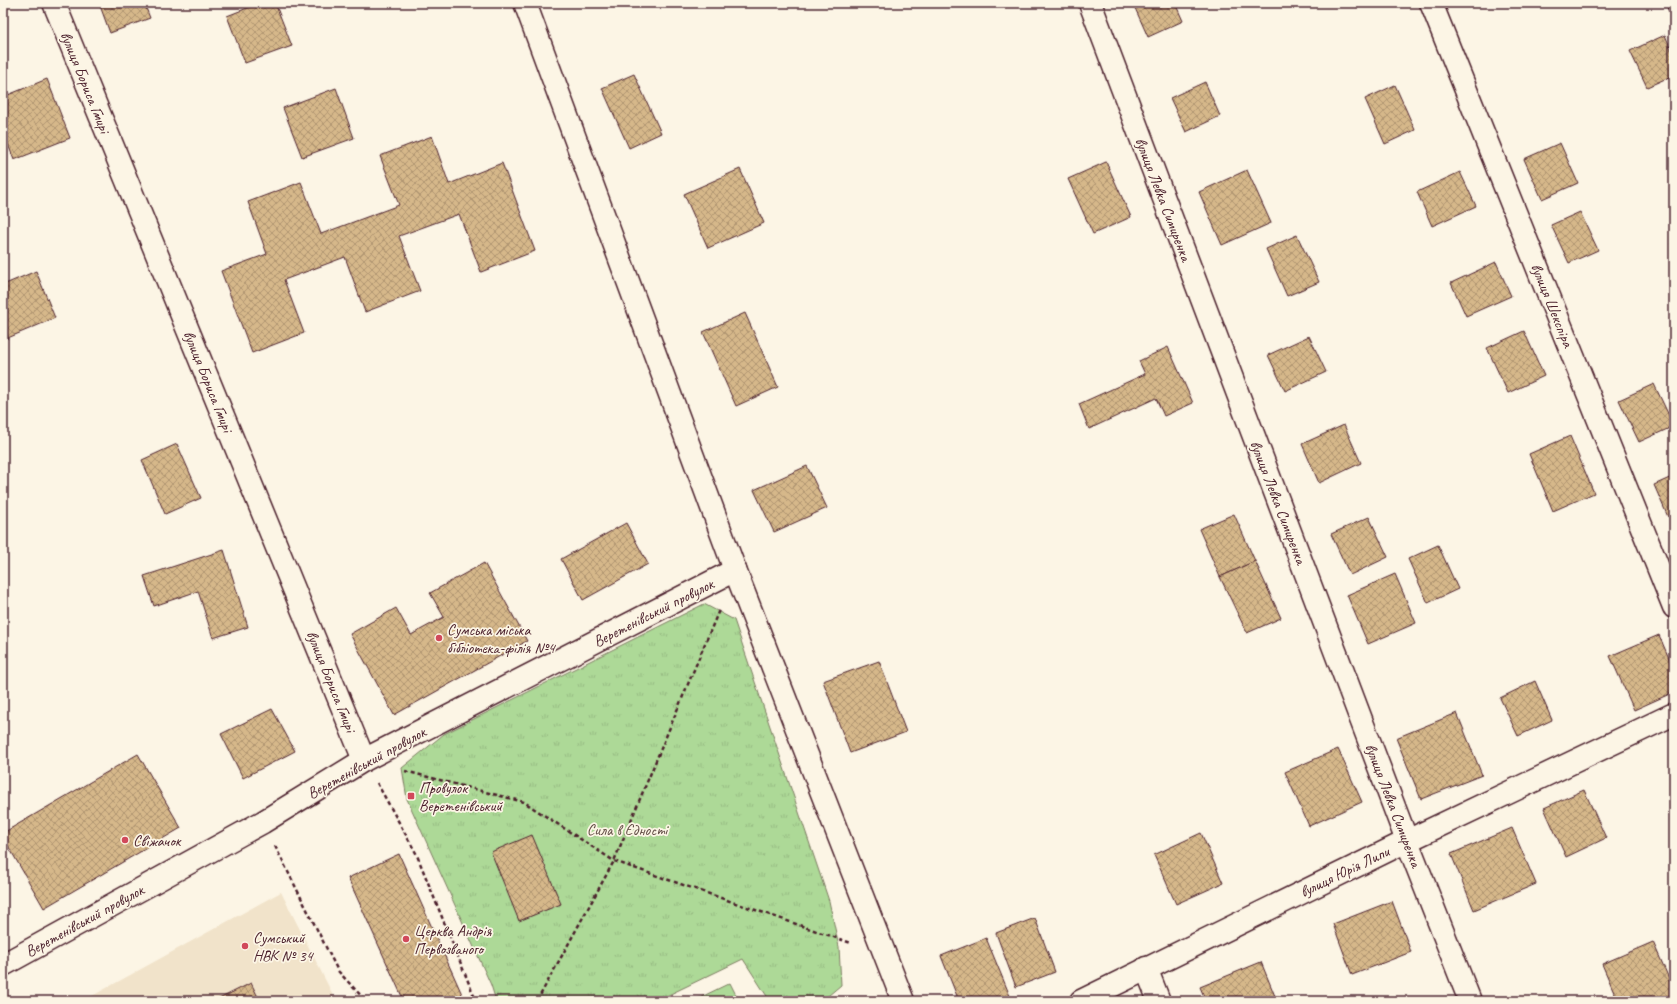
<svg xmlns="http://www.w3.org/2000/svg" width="1677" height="1004" viewBox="0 0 1677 1004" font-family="Caveat,sans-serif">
	<defs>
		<pattern id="park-tufts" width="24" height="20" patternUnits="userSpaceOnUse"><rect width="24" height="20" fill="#add997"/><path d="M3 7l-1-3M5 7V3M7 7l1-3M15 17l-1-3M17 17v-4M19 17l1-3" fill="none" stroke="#96ba82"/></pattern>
		<pattern id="building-cross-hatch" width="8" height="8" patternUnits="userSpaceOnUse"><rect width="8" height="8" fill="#d6b88a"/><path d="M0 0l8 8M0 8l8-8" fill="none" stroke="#b09571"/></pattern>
	</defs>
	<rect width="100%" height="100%" fill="#fcf5e5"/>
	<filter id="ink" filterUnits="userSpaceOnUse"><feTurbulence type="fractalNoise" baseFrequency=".025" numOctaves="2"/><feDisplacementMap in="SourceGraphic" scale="8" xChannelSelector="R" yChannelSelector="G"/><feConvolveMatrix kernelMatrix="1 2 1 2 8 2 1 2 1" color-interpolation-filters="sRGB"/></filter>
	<g filter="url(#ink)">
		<polygon fill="#f1e3ca" points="281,892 336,1001 83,1001"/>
		<polygon fill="url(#park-tufts)" stroke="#7c7c61" points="704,604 734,620 829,901 839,947 841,985 822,1001 770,1001 743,959 656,1001 496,1001 491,985 407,799 402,768 444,734"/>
		<polygon fill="#add997" stroke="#7c7c61" points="730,983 739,1001 693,1001"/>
		<g fill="url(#building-cross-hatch)" stroke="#4a1f2b">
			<polygon points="99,3 144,3 150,18 110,33"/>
			<polygon points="260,3 275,3 292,46 245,63 227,16"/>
			<polygon points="1146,3 1175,3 1183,21 1148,37 1135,8"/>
			<polygon points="1665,3 1674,3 1674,23"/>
			<polygon points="1665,35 1674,56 1674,75 1647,87 1630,51"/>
			<polygon points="634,74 661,133 629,148 602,88"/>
			<polygon points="47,79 70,138 14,160 3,131 3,97"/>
			<polygon points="1205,82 1220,116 1186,132 1170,98"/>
			<polygon points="1395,85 1415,130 1385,144 1365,99"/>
			<polygon points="336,88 354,138 302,157 283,108"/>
			<polygon points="432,136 449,184 502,163 535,251 481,272 459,214 399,236 420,291 365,312 345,257 284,280 304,333 252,353 221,271 267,254 248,202 301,182 321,234 399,205 380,156"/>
			<polygon points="1560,143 1578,183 1542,199 1524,159"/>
			<polygon points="1106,162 1131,217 1093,234 1068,179"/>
			<polygon points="740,169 764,223 708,248 684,194"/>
			<polygon points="1247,170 1271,223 1222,245 1199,192"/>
			<polygon points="1460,172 1476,206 1432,226 1417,192"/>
			<polygon points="1580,212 1598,250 1569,263 1551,225"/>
			<polygon points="1297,235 1319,282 1287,296 1266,249"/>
			<polygon points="1496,262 1511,296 1466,316 1451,283"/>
			<polygon points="36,271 55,318 3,340 3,285"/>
			<polygon points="745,313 778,387 736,406 703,332"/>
			<polygon points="1524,331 1544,376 1508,393 1487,348"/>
			<polygon points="1309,336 1326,372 1285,391 1268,355"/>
			<polygon points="1168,347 1193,403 1164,416 1156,398 1089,429 1079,404 1145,374 1139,361"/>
			<polygon points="1654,384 1674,426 1639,442 1619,400"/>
			<polygon points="1344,425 1361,463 1319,483 1302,444"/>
			<polygon points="1570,436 1594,493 1553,511 1529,454"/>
			<polygon points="177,444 201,498 165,514 142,460"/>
			<polygon points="807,466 827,508 774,532 754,490"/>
			<polygon points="1674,476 1674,514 1668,517 1654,485"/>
			<polygon points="1234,514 1255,561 1220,577 1199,529"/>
			<polygon points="1369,517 1388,557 1350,575 1331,534"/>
			<polygon points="626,523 648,564 583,600 561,559"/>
			<polygon points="1438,545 1458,589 1428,603 1408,559"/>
			<polygon points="224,550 248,627 213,638 198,591 154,606 144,576"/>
			<polygon points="1255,561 1281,618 1247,633 1220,577"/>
			<polygon points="484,563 527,641 394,715 350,634 396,608 411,635 444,617 430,593"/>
			<polygon points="1395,574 1416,623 1368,644 1347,595"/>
			<polygon points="1659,635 1674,670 1674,692 1634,710 1610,656"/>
			<polygon points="879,661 906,732 850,753 823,681"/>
			<polygon points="1535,681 1552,720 1518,736 1500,698"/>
			<polygon points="272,709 295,751 243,778 221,734"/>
			<polygon points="1457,713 1482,775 1421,799 1396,738"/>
			<polygon points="1338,749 1362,802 1309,826 1285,772"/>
			<polygon points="138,754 181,828 44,908 3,837 3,833"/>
			<polygon points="1584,790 1606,838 1566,857 1544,808"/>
			<polygon points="1512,828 1536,884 1474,910 1451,854"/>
			<polygon points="1201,833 1223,883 1176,904 1154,855"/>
			<polygon points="532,835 561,904 519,921 491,852"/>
			<polygon points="399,854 465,1001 404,1001 348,878"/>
			<polygon points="1392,901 1411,952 1352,975 1333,924"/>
			<polygon points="1035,918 1055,972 1016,987 996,933"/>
			<polygon points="986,938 1010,996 998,1001 959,1001 941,956"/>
			<polygon points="1653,942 1674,990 1674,1001 1618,1001 1602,964"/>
			<polygon points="1261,962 1277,1001 1206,1001 1200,987"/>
			<polygon points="251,983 260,1001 215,1001"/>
		</g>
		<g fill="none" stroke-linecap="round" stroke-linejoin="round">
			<g stroke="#4a1f2b" stroke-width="25">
				<g id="minor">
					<polyline points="54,3 364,760"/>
					<polyline points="525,3 735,570 903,1001"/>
					<polyline points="1090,3 1407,841 1470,1001"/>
					<polyline points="1431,3 1674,607"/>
					<polyline points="3,965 263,822 364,760 735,570"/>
					<polyline points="1146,968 1159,1001"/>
					<polyline points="1081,1001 1407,841 1674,714"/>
				</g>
			</g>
			<g stroke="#4a1f2b" stroke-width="2.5" stroke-dasharray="4 3" stroke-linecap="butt">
				<polyline points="405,771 524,802 614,861 851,943"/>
				<polyline points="377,783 416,853 476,1001"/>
				<polyline points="275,846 338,971 366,1001"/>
				<polyline points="537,1001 614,861 719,610"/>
			</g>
			<use href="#minor" stroke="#fcf5e5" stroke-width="22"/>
		</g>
	</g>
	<g fill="#d1495b" stroke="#fcf5e5" stroke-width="1.5">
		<circle cx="439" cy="638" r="4"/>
		<rect x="407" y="792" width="8" height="8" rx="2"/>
		<circle cx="125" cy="840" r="4"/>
		<circle cx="406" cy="939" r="4"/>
		<circle cx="245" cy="946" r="4"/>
	</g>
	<g text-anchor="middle" stroke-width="3.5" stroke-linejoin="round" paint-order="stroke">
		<g font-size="16" fill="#4a1f2b" stroke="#fcf5e5">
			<text transform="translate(86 82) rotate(68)" y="6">вулиця Бориса Гмирі</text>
			<text transform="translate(1164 199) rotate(69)" y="6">вулиця Левка Симиренка</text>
			<text transform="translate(1553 305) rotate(68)" y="6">вулиця Шекспіра</text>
			<text transform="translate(209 381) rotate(68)" y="6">вулиця Бориса Гмирі</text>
			<text transform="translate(1279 502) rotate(69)" y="6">вулиця Левка Симиренка</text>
			<text transform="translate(653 612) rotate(-27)" y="6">Веретенівський провулок</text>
			<text transform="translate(332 681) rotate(68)" y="6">вулиця Бориса Гмирі</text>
			<text transform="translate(366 762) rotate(-29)" y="6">Веретенівський провулок</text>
			<text transform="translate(1394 805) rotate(69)" y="6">вулиця Левка Симиренка</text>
			<text transform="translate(1344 871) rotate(-26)" y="6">вулиця Юрія Липи</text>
			<text transform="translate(84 920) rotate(-29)" y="6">Веретенівський провулок</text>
		</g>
		<g font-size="16" fill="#4a1f2b" stroke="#fcf5e5" text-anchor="start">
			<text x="447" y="635">Сумська міська<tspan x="447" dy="18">бібліотека-філія №4</tspan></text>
			<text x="419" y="793">Провулок<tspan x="419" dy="18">Веретенівський</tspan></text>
			<text x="133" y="846">Свіжачок</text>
			<text x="414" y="936">Церква Андрія<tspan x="414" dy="18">Первозваного</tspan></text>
			<text x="253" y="943">Сумський<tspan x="253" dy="18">НВК № 34</tspan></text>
		</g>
		<g font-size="16" fill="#634e46" stroke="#fcf5e5">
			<text x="627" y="835">Сила в Єдності</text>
		</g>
	</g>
	<rect width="1677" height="1004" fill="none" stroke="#fcf5e5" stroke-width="16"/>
	<rect x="8" y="8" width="1661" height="988" fill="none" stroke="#4a1f2b" stroke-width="1.5" filter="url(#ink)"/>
</svg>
